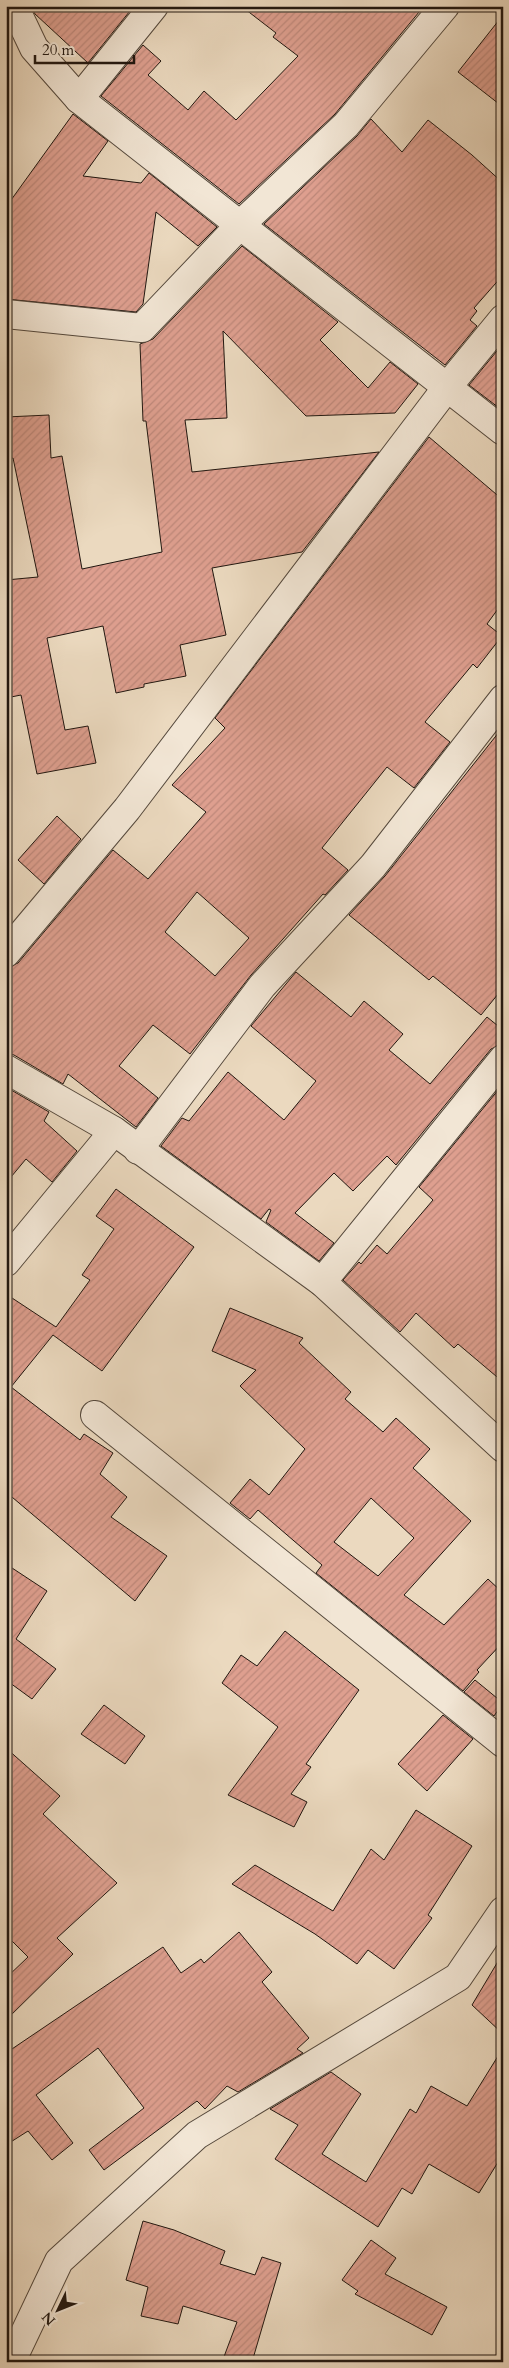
<svg xmlns="http://www.w3.org/2000/svg" width="509" height="2368" viewBox="0 0 509 2368" font-family="Cardo,serif">
	<defs>
		<pattern id="building-hatch" width="6" height="6" patternUnits="userSpaceOnUse" patternTransform="scale(1.25)"><rect width="6" height="6" fill="#de9f8f"/><path d="M-1 1l2-2M0 6l6-6M5 7l2-2" fill="none" stroke="#be887a"/></pattern>
	</defs>
	<rect width="100%" height="100%" fill="#ebd9bf"/>
	<filter id="stains"><feTurbulence type="fractalNoise" baseFrequency=".004" numOctaves="4"/><feColorMatrix values="0 0 0 0 .2 0 0 0 0 .09 0 0 0 0 .02 0 0 0 .5 -.17"/></filter>
	<radialGradient id="worn" r=".72"><stop offset=".6" stop-color="#630" stop-opacity="0"/><stop offset="1" stop-color="#630" stop-opacity=".3"/></radialGradient>
	<g fill="url(#building-hatch)" stroke="#211710" fill-rule="evenodd">
		<polygon points="31,6 134,6 88,63 35,14"/>
		<polygon points="241,6 424,6 335,114 239,204 101,96 143,45 161,61 148,75 188,110 204,91 236,120 298,56 273,37 276,33"/>
		<polygon points="503,15 503,107 458,72"/>
		<polygon points="73,114 108,141 83,176 141,183 149,173 217,227 198,246 156,212 143,304 136,312 6,299 6,207"/>
		<polygon points="371,119 402,152 428,120 472,155 503,183 503,275 474,308 477,311 470,320 477,326 445,365 264,224 357,136"/>
		<polygon points="242,246 338,322 320,340 368,388 390,362 418,384 395,413 306,416 223,331 227,418 185,420 192,472 379,452 302,552 212,568 226,635 180,645 186,676 144,684 144,687 116,693 103,626 47,638 65,730 88,726 96,763 37,774 21,695 6,698 6,580 38,577 13,458 6,460 6,417 49,415 51,458 62,456 82,569 162,552 146,421 143,421 140,344 153,339"/>
		<polygon points="501,346 503,347 503,411 469,385"/>
		<path d="M 429,437 L 503,500 L 503,602 L 487,624 L 502,636 L 477,668 L 473,664 L 425,722 L 450,742 L 414,788 L 387,767 L 322,848 L 348,870 L 325,895 L 323,894 L 251,975 L 190,1054 L 153,1025 L 119,1066 L 158,1098 L 136,1127 L 68,1074 L 63,1084 L 14,1055 L 6,1053 L 6,968 L 18,963 L 113,850 L 148,879 L 206,812 L 172,785 L 225,728 L 215,718 ZM 197,892 L 249,938 L 215,976 L 165,932 Z"/>
		<polygon points="503,727 503,988 481,1015 433,976 429,980 349,915 385,876"/>
		<polygon points="57,816 81,839 44,884 18,860"/>
		<polygon points="296,972 351,1017 364,1001 403,1034 389,1050 430,1084 487,1017 503,1030 503,1044 491,1049 396,1165 387,1156 353,1191 334,1173 295,1213 334,1243 319,1261 266,1222 271,1210 269,1209 261,1219 161,1146 182,1118 189,1121 228,1072 284,1120 316,1081 251,1026"/>
		<polygon points="503,1084 503,1382 458,1344 454,1348 416,1313 400,1332 343,1280 359,1262 361,1264 377,1245 387,1254 433,1200 419,1187"/>
		<polygon points="6,1087 49,1112 44,1121 77,1151 52,1182 26,1159 6,1183"/>
		<polygon points="116,1189 194,1247 102,1371 53,1335 11,1387 80,1440 84,1434 113,1453 100,1474 127,1497 111,1517 167,1556 135,1601 6,1492 6,1294 56,1327 90,1280 82,1275 114,1229 96,1216"/>
		<path d="M 230,1308 L 303,1338 L 299,1343 L 351,1392 L 345,1399 L 383,1432 L 396,1418 L 430,1449 L 413,1468 L 471,1521 L 404,1595 L 444,1625 L 488,1579 L 503,1593 L 503,1642 L 477,1670 L 479,1672 L 463,1691 L 316,1573 L 322,1565 L 258,1510 L 250,1519 L 230,1503 L 250,1479 L 269,1495 L 305,1449 L 240,1386 L 256,1370 L 212,1351 ZM 371,1498 L 414,1538 L 378,1576 L 334,1542 Z"/>
		<polygon points="6,1564 47,1591 16,1639 56,1669 32,1699 6,1680"/>
		<polygon points="285,1631 359,1690 306,1764 311,1767 291,1794 307,1802 294,1827 228,1795 278,1727 222,1683 241,1655 257,1666"/>
		<polygon points="475,1680 503,1703 494,1716 464,1692"/>
		<polygon points="104,1705 145,1736 125,1764 81,1734"/>
		<polygon points="443,1715 473,1739 427,1791 398,1764"/>
		<polygon points="6,1748 60,1796 43,1814 117,1883 57,1938 73,1954 6,2020 6,1978 28,1957 6,1935"/>
		<polygon points="416,1810 472,1846 428,1915 432,1918 394,1969 368,1950 357,1964 315,1934 232,1884 255,1865 333,1911 371,1849 384,1860"/>
		<polygon points="239,1932 272,1972 262,1982 309,2038 297,2049 303,2053 238,2092 227,2086 205,2109 197,2101 104,2170 89,2150 144,2108 98,2048 36,2095 73,2143 52,2160 28,2131 6,2145 6,2053 163,1947 181,1973 201,1959 204,1963"/>
		<polygon points="503,1953 503,2034 472,2005"/>
		<polygon points="503,2048 503,2154 479,2193 429,2164 412,2194 402,2188 378,2227 275,2159 298,2125 270,2109 331,2072 361,2094 322,2154 366,2182 410,2109 416,2113 431,2086 467,2106"/>
		<polygon points="143,2221 174,2230 225,2251 220,2264 255,2275 262,2257 281,2263 252,2362 222,2362 237,2322 183,2306 178,2324 141,2316 148,2287 126,2280"/>
		<polygon points="371,2240 396,2258 385,2274 447,2307 432,2335 355,2294 358,2291 342,2280"/>
	</g>
	<g fill="none" stroke-linecap="round" stroke-linejoin="round">
		<g stroke="#54483c" stroke-width="30">
			<g id="street">
				<polyline points="14,6 34,48 79,99 503,431"/>
				<polyline points="79,99 154,6"/>
				<polyline points="6,314 142,328 240,225 346,125 445,6"/>
				<polyline points="6,953 127,809 448,386 503,319"/>
				<polyline points="6,1069 114,1131 322,1282 503,1448"/>
				<polyline points="138,1150 262,986 373,866 503,699"/>
				<polyline points="6,1262 114,1131"/>
				<polyline points="322,1282 503,1059"/>
				<polyline points="95,1415 503,1743"/>
				<polyline points="11,2362 59,2261 197,2135 458,1977 503,1911"/>
			</g>
		</g>
		<use href="#street" stroke="#f2e6d5" stroke-width="28"/>
	</g>
	<rect width="509" height="2368" fill="none" stroke="#ebd9bf" stroke-width="25"/>
	<rect x="8" y="8" width="494" height="2353" fill="none" stroke="#211710" stroke-width="2.5"/>
	<rect x="12" y="12" width="484" height="2343" fill="none" stroke="#211710"/>
	<g transform="translate(58 2310) rotate(227)" stroke="#f2e6d5" stroke-width="4" paint-order="stroke">
	<path d="M0-4L9 19L0 12L-9 19Z" fill="#211710"/>
	<text y="-8" font-size="14" font-weight="bold" text-anchor="middle" fill="#211710">N</text>
	</g>
	<path d="M35 55v8h99v-8" fill="none" stroke="#211710" stroke-width="2.5"/>
	<text x="42" y="55" font-size="15" fill="#211710" stroke="#f2e6d5" stroke-width="4" paint-order="stroke">20 m</text>
	<rect width="100%" height="100%" filter="url(#stains)"/>
	<rect width="100%" height="100%" fill="url(#worn)"/>
</svg>
